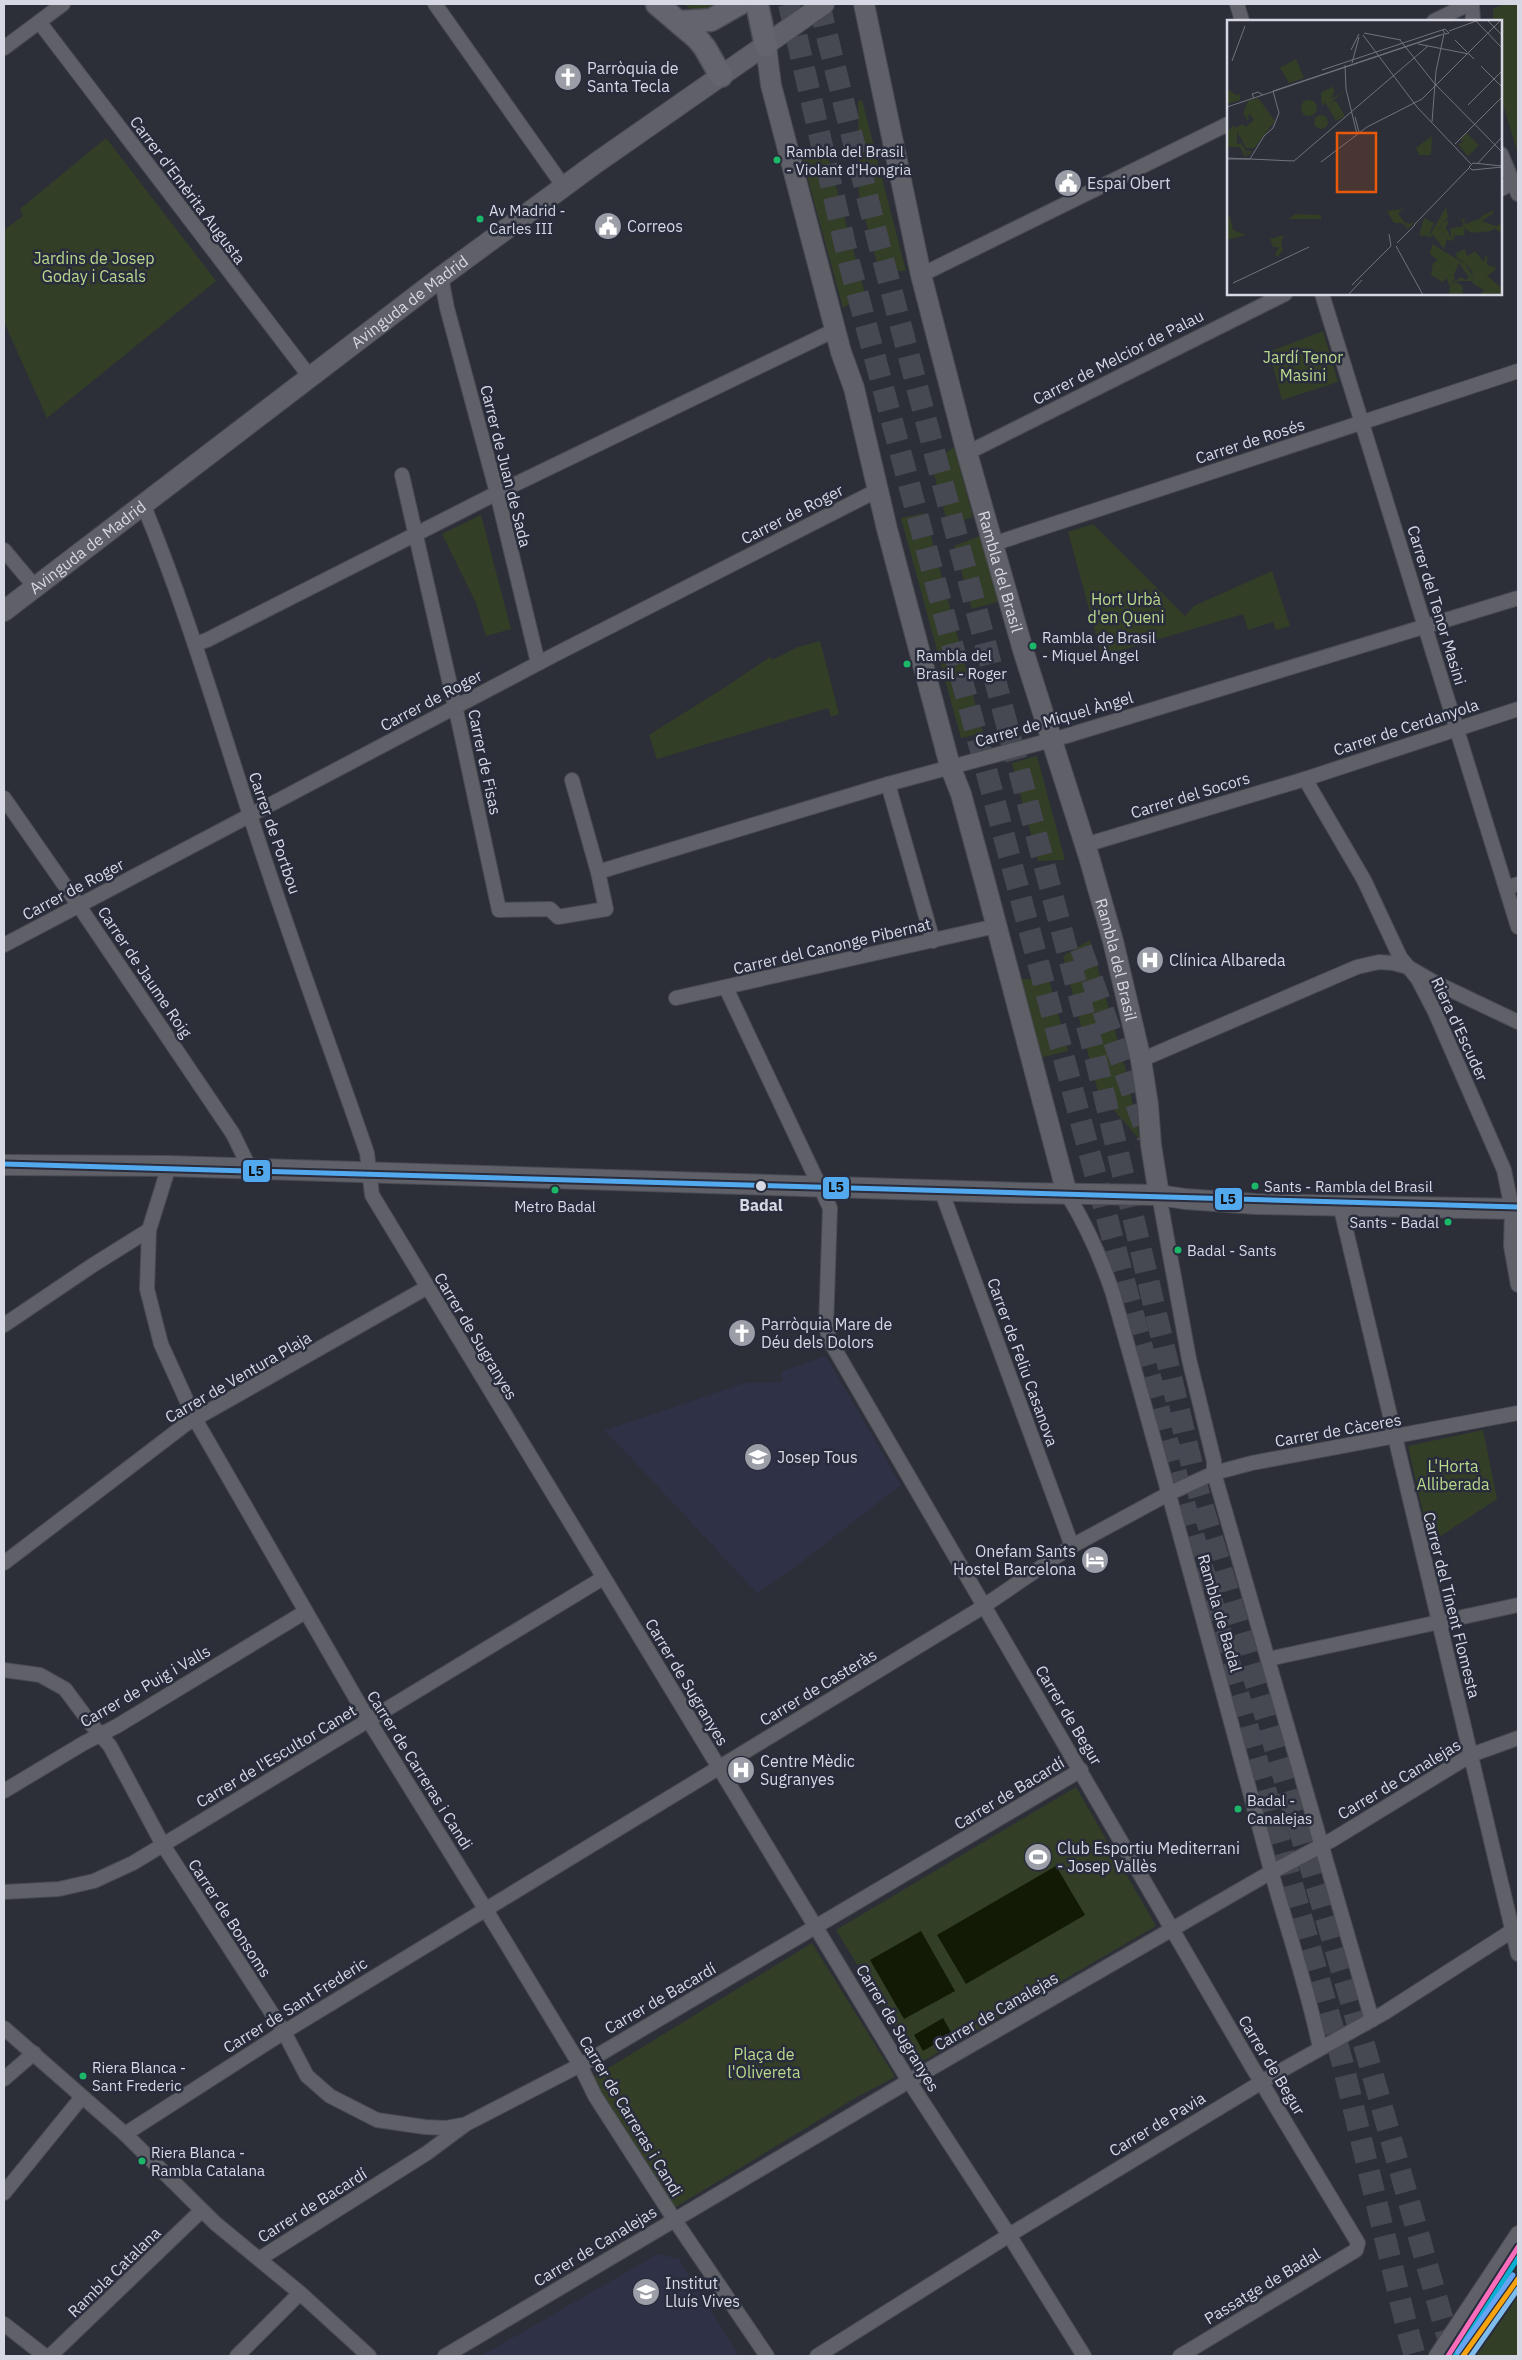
<svg xmlns="http://www.w3.org/2000/svg" width="1522" height="2360" viewBox="0 0 1522 2360" font-family="'IBM Plex Sans',sans-serif">
	<rect width="100%" height="100%" fill="#2d2f38"/>
	<g fill="#2f3246">
		<polygon points="826,1356 901,1485 799,1564 757,1593 605,1430 745,1383 782,1382 782,1371"/>
		<polygon points="658,2254 679,2259 739,2356 481,2356"/>
	</g>
	<g fill="#333e26">
		<polygon points="684,4 715,4 702,12 691,9"/>
		<polygon points="1504,4 1518,4 1518,154 1501,98 1501,21 1493,21 1493,9"/>
		<polygon points="862,100 906,271 879,271 859,195 858,101"/>
		<polygon points="106,138 216,281 47,418 4,322 4,230 23,216 20,209"/>
		<polygon points="826,149 865,294 843,308 800,150"/>
		<polygon points="1323,331 1338,382 1282,400 1269,352"/>
		<polygon points="954,447 973,517 948,525 931,463"/>
		<polygon points="925,513 983,733 961,738 901,518"/>
		<polygon points="481,515 511,629 486,636 476,603 442,534"/>
		<polygon points="1093,524 1185,616 1194,606 1272,571 1290,626 1276,630 1273,622 1248,630 1243,614 1102,656 1068,532"/>
		<polygon points="982,535 1000,601 972,609 954,546"/>
		<polygon points="820,641 839,714 831,717 828,708 657,759 649,735 727,686 770,657 772,660 798,647"/>
		<polygon points="1037,756 1065,860 1038,861 1012,763"/>
		<polygon points="1090,940 1125,1067 1140,1140 1098,1092 1063,956"/>
		<polygon points="1018,979 1049,979 1068,1051 1039,1058"/>
		<polygon points="1483,1430 1497,1499 1430,1543 1408,1446"/>
		<polygon points="1076,1787 1156,1926 918,2064 836,1930"/>
		<polygon points="812,1943 895,2077 857,2097 674,2208 597,2087 599,2085 594,2077"/>
		<polygon points="1518,2251 1518,2356 1444,2356"/>
	</g>
	<g fill="#121a06">
		<polygon points="1056,1866 1085,1915 966,1984 937,1935"/>
		<polygon points="921,1931 955,1991 904,2019 870,1960"/>
		<polygon points="943,2018 952,2034 923,2051 914,2035"/>
	</g>
	<g fill="none" stroke-linecap="round" stroke-linejoin="round">
		<g stroke="#464852" stroke-width="22" stroke-dasharray="22 11" stroke-linecap="butt">
			<polyline points="789,4 849,262 1181,1492 1342,2061 1407,2328 1415,2356"/>
			<polyline points="819,4 879,244 1094,1052 1198,1491 1365,2048 1453,2356"/>
			<polyline points="1081,948 1148,1137"/>
		</g>
		<g stroke="#494a52" stroke-width="16">
			<g id="street">
				<polyline points="435,4 564,187"/>
				<polyline points="1237,4 1242,21"/>
				<polyline points="1472,4 1473,21"/>
				<polyline points="1434,21 1469,4"/>
				<polyline points="40,23 310,377"/>
				<polyline points="4,48 63,4"/>
				<polyline points="1501,154 1518,194"/>
				<polyline points="1501,189 1512,183"/>
				<polyline points="921,275 1228,124"/>
				<polyline points="441,277 447,308 497,493 538,663"/>
				<polyline points="1322,294 1518,927"/>
				<polyline points="967,453 1285,294"/>
				<polyline points="402,475 460,728 499,910 550,909 558,917 606,909 598,872 572,780"/>
				<path d="M 143,504 C 185,605 216,711 250,815 C 286,928 328,1040 367,1153 L 372,1195 L 909,2081 L 1009,2235 L 1084,2356"/>
				<polyline points="993,544 1518,371"/>
				<polyline points="4,550 35,587"/>
				<polyline points="195,644 207,640 497,493 835,330"/>
				<polyline points="1305,779 1364,880 1400,957 1418,979 1435,1012 1504,1170 1512,1209 1511,1246 1518,1285"/>
				<polyline points="888,784 933,941"/>
				<polyline points="4,798 79,906 233,1134 250,1169"/>
				<polyline points="1085,845 1305,779 1518,709"/>
				<polyline points="598,872 888,784 1066,736 1518,598"/>
				<polyline points="1506,888 1518,884"/>
				<polyline points="4,945 554,655 878,490"/>
				<polyline points="726,988 830,1208 826,1327 830,1341 1251,2065 1358,2243 1356,2250 1353,2252 1180,2356"/>
				<polyline points="676,998 996,926"/>
				<polyline points="1141,1060 1357,967 1379,962 1393,963 1408,967 1432,981 1518,1022"/>
				<polyline points="169,1166 149,1230 147,1289 161,1344 195,1419 369,1721 486,1910 580,2065 595,2096 674,2219 767,2356"/>
				<polyline points="941,1190 1072,1546"/>
				<path d="M 1067,1194 C 1087,1226 1101,1258 1113,1294 C 1168,1487 1220,1681 1272,1874 C 1288,1932 1308,1989 1320,2048"/>
				<polyline points="1159,1195 1189,1359 1214,1461 1214,1473 1372,2020"/>
				<polyline points="1340,1205 1518,1954"/>
				<polyline points="4,1325 93,1265 149,1230"/>
				<polyline points="4,1563 186,1424 426,1288"/>
				<polyline points="1268,1659 1518,1605"/>
				<polyline points="4,1670 40,1675 65,1689 91,1724 110,1746 163,1845 284,2032 307,2076 330,2096 377,2120 425,2127 446,2128 462,2125"/>
				<polyline points="4,1791 84,1743 117,1726 305,1612"/>
				<polyline points="4,1892 59,1889 94,1881 133,1863 603,1578"/>
				<polyline points="4,2028 125,2134 215,2223 300,2293 369,2356"/>
				<polyline points="4,2079 34,2053"/>
				<polyline points="125,2134 284,2032 978,1610 1072,1546 1168,1494 1214,1473 1252,1463 1518,1413"/>
				<polyline points="4,2193 82,2097"/>
				<polyline points="259,2259 427,2153 466,2124 588,2061 1081,1770"/>
				<polyline points="4,2324 45,2356"/>
				<polyline points="50,2356 201,2211"/>
				<polyline points="237,2356 300,2293"/>
				<polyline points="445,2356 909,2081 1266,1875 1332,1840 1471,1755 1518,1738"/>
				<polyline points="817,2356 1019,2229 1275,2074 1384,2013 1518,1927"/>
				<polyline points="1436,2356 1518,2233"/>
			</g>
		</g>
		<g stroke="#494a52" stroke-width="22">
			<g id="secondary">
				<path id="s1" d="M 864,4 L 921,275 L 967,453 L 1023,650 L 1089,857 L 1113,941 L 1141,1060 L 1148,1105 L 1151,1145 L 1159,1195"/>
				<polyline points="766,46 771,85 841,352 854,388 887,529 950,766 961,794 986,886 1067,1194"/>
				<path id="s2" d="M 4,611 L 441,277 L 596,163 L 824,4"/>
				<polyline points="4,1165 169,1166 1022,1193 1159,1195 1185,1199 1256,1204 1518,1209"/>
			</g>
		</g>
		<g stroke="#494a52" stroke-width="25">
			<g id="primary">
				<polyline points="657,4 697,38 705,48 721,76"/>
				<polyline points="757,4 766,46"/>
				<polyline points="680,22 711,20 739,4"/>
			</g>
		</g>
		<use href="#street" stroke="#5f6068" stroke-width="14"/>
		<use href="#secondary" stroke="#5f6068" stroke-width="20"/>
		<use href="#primary" stroke="#63646e" stroke-width="22"/>
		<g stroke="#292c3c" stroke-width="9">
			<polyline id="rail-1" points="1448,2356 1518,2247"/>
		</g>
		<g stroke="#292c3c" stroke-width="9">
			<polyline id="rail-2" points="1455,2356 1518,2258"/>
		</g>
		<g stroke="#292c3c" stroke-width="9">
			<polyline id="rail-3" points="1463,2356 1518,2279"/>
		</g>
		<g stroke="#292c3c" stroke-width="9">
			<polyline id="rail-4" points="1471,2356 1518,2289"/>
		</g>
		<g stroke="#292c3c" stroke-width="9">
			<polyline id="rail-5" points="1458,2352 1513,2275"/>
		</g>
		<use href="#rail-1" stroke="#fb6dba" stroke-width="5"/>
		<use href="#rail-2" stroke="#0dafd3" stroke-width="5"/>
		<use href="#rail-3" stroke="#f6a30d" stroke-width="5"/>
		<use href="#rail-4" stroke="#7dbcec" stroke-width="5"/>
		<use href="#rail-5" stroke="#64a4f2" stroke-width="5"/>
		<g stroke="#292c3c" stroke-width="9">
			<polyline id="metro-1" points="4,1164 1518,1207"/>
		</g>
		<use href="#metro-1" stroke="#53a9ee" stroke-width="5"/>
	</g>
	<defs>
		<g id="church-disc" transform="scale(1.4375)"><circle r="9.5" fill="#9b9da7" stroke="#292c3c"/><path d="M-1.2-6h2.4v3.5h3.3v2.4h-3.3V6h-2.4V-.1h-3.3v-2.4h3.3Z" fill="#fff"/></g>
		<g id="civic-disc" transform="scale(1.4375)"><circle r="9.5" fill="#9b9da7" stroke="#292c3c"/><path d="M-.6-6.5H3V-4.5H.6V-3L4-1V1h2V6H-6V1h2V-1L-.6-3ZM-1.2 2.5V6h2.4V2.5Z" fill="#fff"/></g>
		<g id="hospital-disc" transform="scale(1.4375)"><circle r="9.5" fill="#9b9da7" stroke="#292c3c"/><path d="M-5-5h3v3.5h4V-5h3V5h-3V1.5h-4V5h-3Z" fill="#fff"/></g>
		<g id="school-disc" transform="scale(1.4375)"><circle r="9.5" fill="#9b9da7" stroke="#292c3c"/><path d="M0-5L7-2L0 1L-7-2ZM-4 1L0 2.5L4 1V4Q0 6-4 4Z" fill="#fff"/></g>
		<g id="hotel-disc" transform="scale(1.4375)"><circle r="9.5" fill="#9b9da7" stroke="#292c3c"/><path d="M-6-4.5h1.5V1H6V5H4.5V3h-9V5H-6ZM-4 0a1.8 1.8 0 1 1 3.6 0ZM.5 0V-2.5h3Q6-2.5 6 0Z" fill="#fff"/></g>
		<g id="stadium-disc" transform="scale(1.4375)"><circle r="9.5" fill="#9b9da7" stroke="#292c3c"/><path d="M0-5a6.5 5 0 1 0 0 10a6.5 5 0 1 0 0-10ZM-3.5-1.8h7v3.6h-7Z" fill="#fff"/></g>
	</defs>
	<g fill-rule="evenodd">
		<use href="#church-disc" x="568" y="77"/>
		<use href="#civic-disc" x="1068" y="183"/>
		<use href="#civic-disc" x="608" y="226"/>
		<use href="#hospital-disc" x="1150" y="960"/>
		<use href="#church-disc" x="742" y="1333"/>
		<use href="#school-disc" x="758" y="1457"/>
		<use href="#hotel-disc" x="1095" y="1560"/>
		<use href="#hospital-disc" x="741" y="1770"/>
		<use href="#stadium-disc" x="1038" y="1857"/>
		<use href="#school-disc" x="646" y="2292"/>
	</g>
	<g fill="#1ab867" stroke="#292c3c" stroke-width="2">
		<circle cx="777" cy="160" r="4.5"/>
		<circle cx="480" cy="219" r="4.5"/>
		<circle cx="1033" cy="646" r="4.5"/>
		<circle cx="907" cy="664" r="4.5"/>
		<circle cx="1255" cy="1186" r="4.5"/>
		<circle cx="555" cy="1190" r="4.5"/>
		<circle cx="1448" cy="1222" r="4.5"/>
		<circle cx="1178" cy="1250" r="4.5"/>
		<circle cx="1238" cy="1809" r="4.5"/>
		<circle cx="83" cy="2076" r="4.5"/>
		<circle cx="142" cy="2161" r="4.5"/>
	</g>
	<circle fill="#d6d8e3" stroke="#292c3c" stroke-width="2" cx="761" cy="1186" r="6"/>
	<g text-anchor="middle" stroke-width="5" stroke-linejoin="round" paint-order="stroke">
		<g font-size="15" fill="#d6d8e3" stroke="#292c3c" text-anchor="start">
			<text x="786" y="157">Rambla del Brasil<tspan x="786" dy="18">- Violant d'Hongria</tspan></text>
			<text x="489" y="216">Av Madrid -<tspan x="489" dy="18">Carles III</tspan></text>
			<text x="1042" y="643">Rambla de Brasil<tspan x="1042" dy="18">- Miquel Àngel</tspan></text>
			<text x="916" y="661">Rambla del<tspan x="916" dy="18">Brasil - Roger</tspan></text>
			<text x="1264" y="1192">Sants - Rambla del Brasil</text>
			<text x="555" y="1212" text-anchor="middle">Metro Badal</text>
			<text x="1439" y="1228" text-anchor="end">Sants - Badal</text>
			<text x="1187" y="1256">Badal - Sants</text>
			<text x="1247" y="1806">Badal -<tspan x="1247" dy="18">Canalejas</tspan></text>
			<text x="92" y="2073">Riera Blanca -<tspan x="92" dy="18">Sant Frederic</tspan></text>
			<text x="151" y="2158">Riera Blanca -<tspan x="151" dy="18">Rambla Catalana</tspan></text>
		</g>
		<g font-size="16" fill="#d6d8e3" stroke="#292c3c" text-anchor="start">
			<text x="587" y="74">Parròquia de<tspan x="587" dy="18">Santa Tecla</tspan></text>
			<text x="1087" y="189">Espai Obert</text>
			<text x="627" y="232">Correos</text>
			<text x="1169" y="966">Clínica Albareda</text>
			<text x="761" y="1330">Parròquia Mare de<tspan x="761" dy="18">Déu dels Dolors</tspan></text>
			<text x="777" y="1463">Josep Tous</text>
			<text x="1076" y="1557" text-anchor="end">Onefam Sants<tspan x="1076" dy="18">Hostel Barcelona</tspan></text>
			<text x="760" y="1767">Centre Mèdic<tspan x="760" dy="18">Sugranyes</tspan></text>
			<text x="1057" y="1854">Club Esportiu Mediterrani<tspan x="1057" dy="18">- Josep Vallès</tspan></text>
			<text x="665" y="2289">Institut<tspan x="665" dy="18">Lluís Vives</tspan></text>
		</g>
		<g font-size="16" fill="#d6d8e3" stroke="#292c3c">
			<text transform="translate(188 190) rotate(53)" y="6">Carrer d'Emèrita Augusta</text>
			<text dy="6" stroke="none"><textPath href="#s2" startOffset="510">Avinguda de Madrid</textPath></text>
			<text transform="translate(1118 357) rotate(-27)" y="6">Carrer de Melcior de Palau</text>
			<text transform="translate(1250 441) rotate(-18)" y="6">Carrer de Rosés</text>
			<text transform="translate(506 466) rotate(76)" y="6">Carrer de Juan de Sada</text>
			<text transform="translate(792 514) rotate(-27)" y="6">Carrer de Roger</text>
			<text dy="6" stroke="none"><textPath href="#s2" startOffset="105">Avinguda de Madrid</textPath></text>
			<text dy="6" stroke="none"><textPath href="#s1" startOffset="584">Rambla del Brasil</textPath></text>
			<text transform="translate(1437 605) rotate(73)" y="6">Carrer del Tenor Masini</text>
			<text transform="translate(431 700) rotate(-28)" y="6">Carrer de Roger</text>
			<text transform="translate(1054 719) rotate(-16)" y="6">Carrer de Miquel Àngel</text>
			<text transform="translate(1406 727) rotate(-18)" y="6">Carrer de Cerdanyola</text>
			<text transform="translate(485 762) rotate(78)" y="6">Carrer de Fisas</text>
			<text transform="translate(1190 795) rotate(-17)" y="6">Carrer del Socors</text>
			<text transform="translate(275 833) rotate(71)" y="6">Carrer de Portbou</text>
			<text transform="translate(73 889) rotate(-28)" y="6">Carrer de Roger</text>
			<text transform="translate(832 946) rotate(-13)" y="6">Carrer del Canonge Pibernat</text>
			<text dy="6" stroke="none"><textPath href="#s1" startOffset="989">Rambla del Brasil</textPath></text>
			<text transform="translate(145 972) rotate(56)" y="6">Carrer de Jaume Roig</text>
			<text transform="translate(1460 1029) rotate(65)" y="6">Riera d'Escuder</text>
			<text transform="translate(476 1336) rotate(59)" y="6">Carrer de Sugranyes</text>
			<text transform="translate(1023 1362) rotate(70)" y="6">Carrer de Feliu Casanova</text>
			<text transform="translate(238 1377) rotate(-30)" y="6">Carrer de Ventura Plaja</text>
			<text transform="translate(1338 1430) rotate(-10)" y="6">Carrer de Càceres</text>
			<text transform="translate(1452 1605) rotate(76)" y="6">Carrer del Tinent Flomesta</text>
			<text transform="translate(1220 1613) rotate(74)" y="6">Rambla de Badal</text>
			<text transform="translate(687 1682) rotate(59)" y="6">Carrer de Sugranyes</text>
			<text transform="translate(145 1686) rotate(-30)" y="6">Carrer de Puig i Valls</text>
			<text transform="translate(818 1687) rotate(-31)" y="6">Carrer de Casteràs</text>
			<text transform="translate(1069 1715) rotate(59)" y="6">Carrer de Begur</text>
			<text transform="translate(276 1756) rotate(-31)" y="6">Carrer de l'Escultor Canet</text>
			<text transform="translate(420 1770) rotate(58)" y="6">Carrer de Carreras i Candi</text>
			<text transform="translate(1399 1779) rotate(-31)" y="6">Carrer de Canalejas</text>
			<text transform="translate(1009 1793) rotate(-31)" y="6">Carrer de Bacardí</text>
			<text transform="translate(230 1918) rotate(57)" y="6">Carrer de Bonsoms</text>
			<text transform="translate(660 1998) rotate(-30)" y="6">Carrer de Bacardí</text>
			<text transform="translate(295 2005) rotate(-32)" y="6">Carrer de Sant Frederic</text>
			<text transform="translate(996 2011) rotate(-30)" y="6">Carrer de Canalejas</text>
			<text transform="translate(898 2028) rotate(59)" y="6">Carrer de Sugranyes</text>
			<text transform="translate(1272 2065) rotate(59)" y="6">Carrer de Begur</text>
			<text transform="translate(631 2116) rotate(59)" y="6">Carrer de Carreras i Candi</text>
			<text transform="translate(1157 2124) rotate(-31)" y="6">Carrer de Pavia</text>
			<text transform="translate(312 2205) rotate(-32)" y="6">Carrer de Bacardí</text>
			<text transform="translate(595 2246) rotate(-31)" y="6">Carrer de Canalejas</text>
			<text transform="translate(114 2272) rotate(-44)" y="6">Rambla Catalana</text>
			<text transform="translate(1262 2286) rotate(-31)" y="6">Passatge de Badal</text>
		</g>
		<g font-size="16" fill="#b9d98c" stroke="#292c3c">
			<text x="94" y="264">Jardins de Josep<tspan x="94" dy="18">Goday i Casals</tspan></text>
			<text x="1303" y="363">Jardí Tenor<tspan x="1303" dy="18">Masini</tspan></text>
			<text x="1126" y="605">Hort Urbà<tspan x="1126" dy="18">d'en Queni</tspan></text>
			<text x="1453" y="1472">L'Horta<tspan x="1453" dy="18">Alliberada</tspan></text>
			<text x="764" y="2060">Plaça de<tspan x="764" dy="18">l'Olivereta</tspan></text>
		</g>
		<g font-size="16" font-weight="bold" fill="#d6d8e3" stroke="#292c3c">
			<text x="761" y="1211">Badal</text>
		</g>
	</g>
	<g transform="translate(1227 20)">
		<rect width="275" height="275" fill="#2d2f38"/>
		<path d="M 69,39 L 77,58 L 62,63 L 53,48 ZM 103,65 L 108,70 L 104,79 L 118,71 L 104,82 L 109,81 L 118,96 L 109,101 L 98,82 L 95,86 L 94,72 L 104,68 ZM 0,69 L 9,75 L 13,74 L 13,80 L 0,84 ZM 31,78 L 48,101 L 27,128 L 19,128 L 10,111 L 10,124 L 14,123 L 19,131 L 26,131 L 19,138 L 21,134 L 20,132 L 18,137 L 13,127 L 0,127 L 0,112 L 7,105 L 9,108 L 16,104 L 19,107 L 27,100 L 22,93 L 21,101 L 17,94 L 15,97 L 21,81 ZM74 88a8 8 0 1 1 16 0a8 8 0 1 1-16 0ZM87 102a7 7 0 1 1 14 0a7 7 0 1 1-14 0ZM 240,113 L 252,125 L 241,136 L 231,124 L 236,122 L 234,119 ZM 205,116 L 204,135 L 192,135 L 189,128 ZM 219,187 L 221,197 L 212,207 L 220,218 L 217,229 L 206,215 L 203,217 L 197,217 L 203,215 ZM 177,189 L 171,193 L 178,203 L 181,202 L 180,205 L 189,201 L 181,209 L 175,203 L 167,203 L 160,191 ZM 267,190 L 264,196 L 267,202 L 263,195 L 255,201 L 268,206 L 275,204 L 275,214 L 268,208 L 264,211 L 244,213 L 238,208 L 237,215 L 228,216 L 227,211 L 227,218 L 226,220 L 222,221 L 213,208 L 214,204 L 222,199 L 219,208 L 225,219 L 223,209 L 236,206 L 236,200 L 231,201 L 237,198 L 238,204 L 255,198 L 254,196 ZM 69,194 L 94,195 L 94,199 L 61,199 ZM 0,196 L 3,197 L 6,210 L 19,215 L 0,220 ZM 197,198 L 207,203 L 202,215 L 192,216 ZM 57,215 L 54,223 L 56,229 L 51,237 L 48,235 L 52,227 L 46,227 L 43,219 ZM 205,224 L 238,244 L 247,258 L 244,250 L 238,243 L 230,238 L 229,233 L 238,229 L 240,236 L 248,231 L 257,242 L 258,236 L 260,235 L 260,245 L 270,248 L 258,259 L 262,257 L 275,269 L 275,275 L 253,275 L 257,270 L 245,263 L 247,261 L 231,261 L 222,266 L 220,258 L 216,262 L 204,255 L 206,243 L 211,240 L 203,234 ZM 232,243 L 242,258 L 238,260 L 235,257 L 223,264 L 228,259 L 226,254 L 219,255 L 227,254 ZM222 270a7 7 0 1 1 14 0a7 7 0 1 1-14 0Z" fill="#333e26" fill-rule="evenodd"/>
		<path fill="none" stroke="#71737c" stroke-width="1" d="M 260,0 L 275,15M 249,1 L 275,28M 222,11 L 252,0M 137,13 L 174,20M 136,15 L 190,87 L 244,144M 173,20 L 207,63 L 275,132M 228,20 L 240,32M 191,24 L 242,34 L 247,39M 124,30 L 132,14M 5,41 L 18,6M 125,43 L 132,17M 118,45 L 119,69 L 130,114M 254,46 L 275,67M 95,50 L 218,9 L 222,13 L 218,14 L 216,10M 165,57 L 201,26M 27,78 L 25,74 L 31,72 L 36,75M 241,85 L 275,51M 0,87 L 217,14M 128,97 L 132,112M 205,102 L 209,51 L 217,14M 228,124 L 275,77M 0,138 L 67,141 L 166,56M 0,139 L 23,139 L 37,116 L 46,108 L 52,93 L 46,71 L 213,15M 94,142 L 140,107 L 195,79 L 274,0M 250,144 L 275,117M 275,146 L 246,143 L 242,147 L 245,150 L 275,147M 187,205 L 242,148M 170,223 L 188,205M 169,226 L 196,275M 6,263 L 82,227M 125,265 L 164,226 L 162,214M 121,275 L 135,260"/>
		<path fill="#e8590c" fill-opacity="0.15" stroke="#e8590c" stroke-width="2.5" d="M 110,113 L 149,113 L 149,172 L 110,172 Z"/>
		<rect width="275" height="275" fill="none" stroke="#d6d8e3" stroke-width="2.5"/>
	</g>
	<g stroke="#292c3c" stroke-width="2">
		<rect x="242" y="1159" width="29" height="24" rx="5" fill="#53a9ee"/>
		<rect x="822" y="1176" width="28" height="24" rx="5" fill="#53a9ee"/>
		<rect x="1214" y="1187" width="29" height="24" rx="5" fill="#53a9ee"/>
	</g>
	<g font-size="14" text-anchor="middle" font-weight="bold" fill="#111">
		<text x="256" y="1176">L5</text>
		<text x="836" y="1192">L5</text>
		<text x="1228" y="1204">L5</text>
	</g>
	<rect width="1522" height="2360" fill="none" stroke="#d6d8e3" stroke-width="10"/>
</svg>
